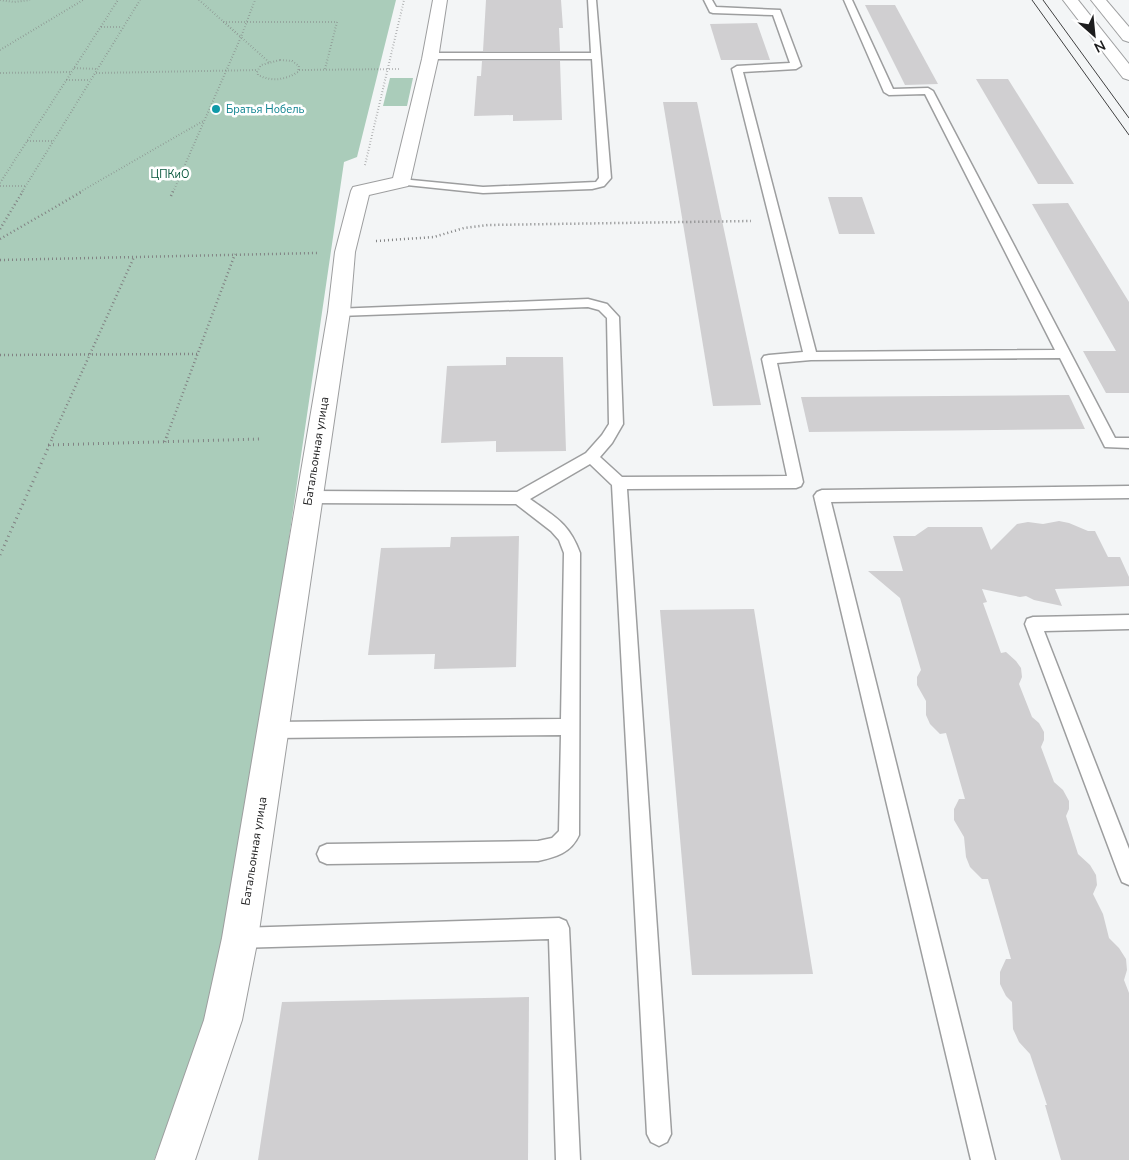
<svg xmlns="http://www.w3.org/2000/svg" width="1129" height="1160" viewBox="0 0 1129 1160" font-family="'Nunito Sans',sans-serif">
	<rect width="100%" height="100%" fill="#f3f5f6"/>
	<g fill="#aaccba">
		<polygon points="0,0 396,0 357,157 344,162 223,989 154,1160 0,1160"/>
		<polygon points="390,78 413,78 407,106 383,106"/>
	</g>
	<g fill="#d0cfd1">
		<polygon points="486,0 561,0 563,28 559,28 560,51 483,51"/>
		<polygon points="865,5 895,5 938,84 905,85"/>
		<polygon points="757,23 770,60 721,60 710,24"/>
		<polygon points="482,61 560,61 562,120 513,121 513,115 474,116 477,76 481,76"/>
		<polygon points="976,79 1008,79 1074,184 1038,184"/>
		<polygon points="663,102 697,102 761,405 713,406"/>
		<polygon points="828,197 862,197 875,234 839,234"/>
		<polygon points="1068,203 1129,302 1129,393 1106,393 1083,351 1116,351 1032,204"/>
		<polygon points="506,357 563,357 566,451 496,452 496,441 441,443 447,366 506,365"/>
		<polygon points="1069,395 1085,429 809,432 801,397"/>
		<polygon points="1059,521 1069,523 1088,531 1095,531 1108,557 1120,557 1129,577 1129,586 1055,589 1062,606 1034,600 1026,596 1020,597 982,589 987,602 983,603 1001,653 1006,652 1016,661 1021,668 1022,677 1019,684 1032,717 1039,723 1044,732 1044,740 1041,747 1054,782 1063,790 1069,801 1069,809 1066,816 1078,854 1090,865 1096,875 1097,885 1093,894 1103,914 1109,938 1119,948 1126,959 1127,970 1124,980 1129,993 1129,1160 1061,1160 1045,1105 1047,1105 1030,1054 1019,1042 1013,1029 1012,1002 1006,996 1000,984 1000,972 1006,959 1011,959 988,879 982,879 970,867 966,857 964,837 954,820 954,809 959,799 965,799 946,733 940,734 930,724 926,715 926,701 917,685 917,677 921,670 900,598 868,571 903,571 893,536 915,536 928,527 982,527 991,550 1017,524 1028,522 1043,524"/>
		<polygon points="519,536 516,667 434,669 435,654 368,655 381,548 450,547 451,537"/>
		<polygon points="754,609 813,974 692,975 660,610"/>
		<polygon points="529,997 528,1160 258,1160 282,1002"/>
	</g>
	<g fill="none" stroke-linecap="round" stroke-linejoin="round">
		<g stroke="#9d9e9f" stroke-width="3">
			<g id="service">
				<polygon points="588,0 596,0 611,178 604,186 592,189 483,193 397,184 395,182 401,179 483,187 596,182 599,178 592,59 431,59 426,56 431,53 591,53"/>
				<path d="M 704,0 L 712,0 L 716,7 L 780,10 L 801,66 L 796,69 L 743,72 L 816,352 L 1055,350 L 925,94 L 889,95 L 884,92 L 844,0 L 852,0 L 893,89 L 928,88 L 933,91 L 1115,438 L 1129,438 L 1129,448 L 1105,447 L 1060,358 L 811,360 L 777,363 L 803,482 L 801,486 L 796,488 L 627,489 L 671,1134 L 667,1142 L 659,1146 L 651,1142 L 647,1134 L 612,485 L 590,464 L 530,499 C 555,517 569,523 580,553 L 579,835 C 571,853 556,857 538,861 L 327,864 L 320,861 L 317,854 L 320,847 L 327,844 L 538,841 L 552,838 L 559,831 L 561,735 L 272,738 L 266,736 L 263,730 L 266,724 L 272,722 L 561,719 L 564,553 L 559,540 L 551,531 L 516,504 L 308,503 L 303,501 L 300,497 L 303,493 L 308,491 L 517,492 L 586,453 L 602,435 L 609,424 L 607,318 L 599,310 L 588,307 L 339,316 L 333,312 L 334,309 L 588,299 L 607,304 L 619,317 L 623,424 L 612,443 L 600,457 L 622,477 L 787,476 L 762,359 L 764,356 L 769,355 L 803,352 L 732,69 L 737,66 L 790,63 L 773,15 L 713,13 L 710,12 Z"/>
				<polygon points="1129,486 1129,498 831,502 995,1160 971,1160 814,496 817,492 822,490"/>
				<polygon points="1129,615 1129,629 1044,631 1129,849 1129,885 1122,882 1119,875 1025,624 1027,619 1033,617"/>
				<polygon points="559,918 566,921 569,928 580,1160 556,1160 549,939 240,948 233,945 230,938 233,931 240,928"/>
			</g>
		</g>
		<g stroke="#9d9e9f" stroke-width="2">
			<polygon id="minor" points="433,0 447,0 438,59 410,182 408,186 369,195 355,252 350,312 258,938 242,1020 195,1160 155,1160 204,1020 222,938 328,312 335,252 351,191 353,187 393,178 422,59"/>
		</g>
		<g stroke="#9d9e9f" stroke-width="2">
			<g id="primary">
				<polygon points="1063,0 1078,0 1129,64 1129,80 1123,78"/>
				<polygon points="1091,0 1106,0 1129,27 1129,42 1123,40"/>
			</g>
		</g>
		<g stroke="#818283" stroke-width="2" stroke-dasharray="0.5 2.5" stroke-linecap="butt">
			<polyline points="0,0 14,2 30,0"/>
			<polyline points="199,0 269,62"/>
			<polyline points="223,22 337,22 325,69"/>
			<polyline points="101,27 122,27"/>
			<polyline points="0,50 83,0"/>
			<path d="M 280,60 L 292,61 L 299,66 L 298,72 C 285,80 272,82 258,75 L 257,72 L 261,65 Z"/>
			<polyline points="74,68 97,69"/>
			<polyline points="299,70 401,69"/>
			<polyline points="0,73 71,72"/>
			<polyline points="96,73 258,70"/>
			<polyline points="66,80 90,80"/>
			<polyline points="27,141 53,141"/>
			<polyline points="365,165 404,0"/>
			<polyline points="0,183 118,0"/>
			<polyline points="0,186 25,186"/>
			<polyline points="22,192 140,0"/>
			<polyline points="80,192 203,121"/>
			<polyline points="173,192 241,37 255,0"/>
		</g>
		<g stroke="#818283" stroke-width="2.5" stroke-dasharray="1 3" stroke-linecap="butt">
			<polyline points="171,196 173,191"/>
			<polyline points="0,229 23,191"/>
			<polyline points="0,239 83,191"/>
			<polyline points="376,241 434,237 464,228 488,225 751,221"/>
			<polyline points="0,260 317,253"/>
			<polyline points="0,355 198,354"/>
			<polyline points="52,438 134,257"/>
			<polyline points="166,438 235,254"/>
		</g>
		<g stroke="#818283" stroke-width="3" stroke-dasharray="1 4" stroke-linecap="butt">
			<polyline points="165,442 167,437"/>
			<polyline points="48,445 261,439"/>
			<polyline points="0,555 53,437"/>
		</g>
		<use href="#service" fill="#fff" fill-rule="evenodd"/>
		<use href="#minor" fill="#fff" fill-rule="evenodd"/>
		<use href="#primary" fill="#fff" fill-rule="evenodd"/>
		<g stroke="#404041" stroke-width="1">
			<polyline points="1032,0 1129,135"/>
			<polyline points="1043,0 1129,118"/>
		</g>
	</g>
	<circle fill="#0f9aa8" stroke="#fff" stroke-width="2" cx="216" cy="109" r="5"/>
	<g text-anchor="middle" stroke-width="5" stroke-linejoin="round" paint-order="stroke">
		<g font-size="11" fill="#0d838f" stroke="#fff" text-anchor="start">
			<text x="226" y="113">Братья Нобель</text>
		</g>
		<g font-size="11" fill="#07573c" stroke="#fff">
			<text x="170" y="178">ЦПКиО</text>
		</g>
		<g font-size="12" fill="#1d1d1e" stroke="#fff">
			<text transform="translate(316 451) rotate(-81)" y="4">Батальонная улица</text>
			<text transform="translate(254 851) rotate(-81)" y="4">Батальонная улица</text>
		</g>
	</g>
	<g transform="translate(1094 35) rotate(153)" stroke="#ffffff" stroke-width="4" paint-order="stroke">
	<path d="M0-4L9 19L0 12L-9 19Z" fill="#1d1d1e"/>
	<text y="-8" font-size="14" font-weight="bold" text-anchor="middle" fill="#1d1d1e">N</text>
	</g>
</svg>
